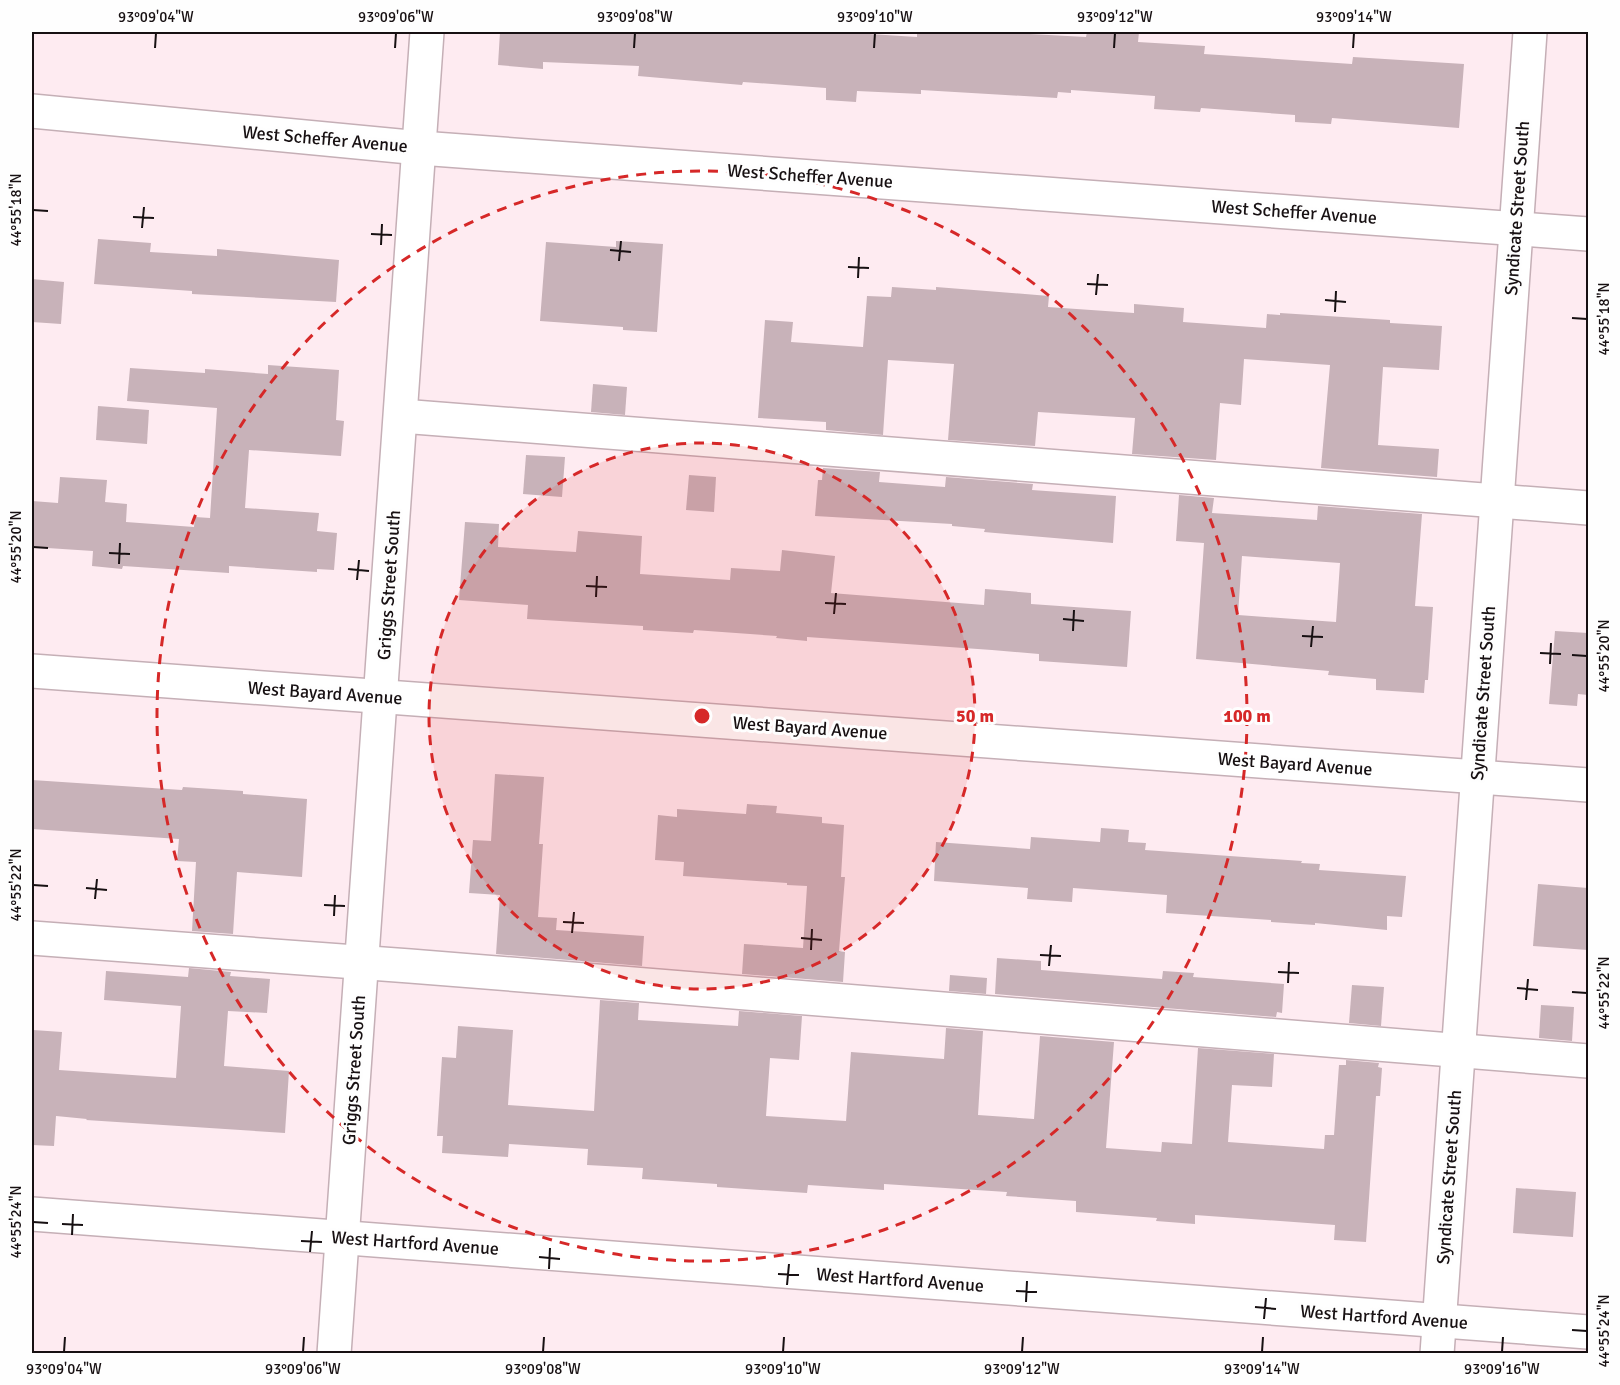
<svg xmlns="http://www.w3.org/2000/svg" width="1620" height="1385" viewBox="0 0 1620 1385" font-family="Signika,sans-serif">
	<rect width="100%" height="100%" fill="#feebf1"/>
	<g fill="#c8b2b9" fill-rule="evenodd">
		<polygon points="500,32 838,32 917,37 917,32 954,33 954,32 995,32 1086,37 1087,32 1139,32 1138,42 1205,46 1204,54 1352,64 1353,57 1464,64 1459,128 1332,118 1331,124 1295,122 1295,115 1201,108 1200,112 1154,109 1155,96 1071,90 1071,93 1058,92 1057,98 921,90 921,94 857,91 856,102 826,100 826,88 743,82 742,85 638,76 639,66 543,62 543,69 498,65"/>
		<polygon points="98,239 151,243 150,252 217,256 217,249 339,260 336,302 192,294 192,291 94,284"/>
		<polygon points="616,241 663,244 657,332 623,330 623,327 540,321 546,242 616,247"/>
		<polygon points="32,279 64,282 61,324 32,322"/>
		<polygon points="892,287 936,290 936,287 1049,296 1048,307 1134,313 1134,304 1184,308 1183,322 1266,328 1267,314 1280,315 1280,313 1390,320 1390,323 1442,326 1439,370 1383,367 1378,445 1439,449 1437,477 1321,468 1330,365 1244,359 1241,405 1220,403 1216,460 1132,454 1135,418 1038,412 1035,446 948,440 954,364 888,360 883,435 826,430 826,422 758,418 765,320 793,322 791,342 863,347 867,296 891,297"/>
		<polygon points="268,365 339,370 336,420 344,421 341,456 249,450 245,508 319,513 317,531 337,533 334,570 317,569 317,572 229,566 229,573 123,566 122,569 92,566 93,551 32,547 32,501 58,503 60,477 107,480 105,502 127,504 126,522 194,527 195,517 210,518 217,408 127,401 130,368 205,373 205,369 268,374"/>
		<polygon points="593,384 627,387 625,415 591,412"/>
		<polygon points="98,406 149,410 147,444 96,440"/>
		<polygon points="526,455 565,457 562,497 523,494"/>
		<polygon points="823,468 880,472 879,482 945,487 946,477 1033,484 1032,490 1116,496 1113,543 984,532 985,529 952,526 952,524 815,516 818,480 822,480"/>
		<polygon points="689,475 716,477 714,512 686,510"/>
		<path d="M 1179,495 L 1214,498 L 1212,513 L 1317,520 L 1318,506 L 1422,514 L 1415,606 L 1433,607 L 1428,680 L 1425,680 L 1424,693 L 1376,690 L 1376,679 L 1328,675 L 1329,671 L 1196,659 L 1204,543 L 1176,541 ZM 1242,556 L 1340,563 L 1336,622 L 1238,615 Z"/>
		<polygon points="465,522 499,524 498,547 576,552 578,531 642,536 640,574 730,580 731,568 780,571 782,550 835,556 831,593 984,605 985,589 1031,593 1031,604 1131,611 1127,667 1039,661 1039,654 992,650 807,637 807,641 776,638 777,636 694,630 693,633 643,630 643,626 527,619 528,605 459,600"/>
		<polygon points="1555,631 1588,633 1588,695 1578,694 1577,706 1549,704"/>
		<polygon points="495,774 544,777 539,844 543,844 538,917 557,918 556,930 644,936 642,966 496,954 500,895 469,893 473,840 491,841"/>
		<polygon points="32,780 182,790 183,787 243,791 243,794 307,799 302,877 237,872 233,934 192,931 196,862 177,861 179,839 32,829"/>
		<polygon points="747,804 777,806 776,813 822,817 822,823 844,825 841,877 845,877 839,951 845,952 843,982 742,974 744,944 803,948 807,886 787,885 787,883 683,876 684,862 655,860 658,815 677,817 677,809 746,814"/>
		<polygon points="1101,828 1129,830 1128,842 1146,843 1145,850 1302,861 1301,863 1320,864 1319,870 1406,876 1402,917 1387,916 1387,930 1315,923 1315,925 1271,922 1271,920 1166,913 1167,895 1073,888 1072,902 1027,899 1028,888 934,881 936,842 1030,849 1031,837 1100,842"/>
		<polygon points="1538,884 1588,888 1588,950 1533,946"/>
		<polygon points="997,958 1041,961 1041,970 1162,979 1163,971 1194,973 1193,977 1284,984 1282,1013 1277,1012 1276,1017 995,994"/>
		<polygon points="189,968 231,972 230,976 270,979 267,1013 228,1011 224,1066 289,1071 285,1133 86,1120 87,1119 56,1116 54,1146 32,1145 33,1030 62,1032 59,1070 176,1078 181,1006 104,1000 106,971 188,977"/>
		<polygon points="950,975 987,978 986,994 949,991"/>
		<polygon points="1352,985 1384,987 1381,1026 1349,1023"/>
		<polygon points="600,1000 639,1003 638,1020 738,1026 739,1011 802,1016 799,1060 770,1058 766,1116 846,1121 851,1052 944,1059 946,1028 983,1031 978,1115 1034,1119 1040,1036 1114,1042 1106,1148 1161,1152 1162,1142 1192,1144 1198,1048 1274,1054 1272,1087 1232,1085 1228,1142 1324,1149 1325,1135 1334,1135 1339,1065 1346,1065 1346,1060 1379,1063 1378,1067 1382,1068 1380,1096 1376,1096 1366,1242 1334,1240 1335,1225 1195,1215 1195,1224 1156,1221 1157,1218 1076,1212 1076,1201 1006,1196 1007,1192 884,1184 884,1190 808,1185 807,1193 717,1187 717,1184 642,1179 643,1168 587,1165 588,1149 509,1144 508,1157 442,1153 443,1136 437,1136 442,1057 456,1058 458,1026 513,1030 508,1105 594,1111"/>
		<polygon points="1541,1005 1574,1007 1572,1041 1539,1038"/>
		<polygon points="1516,1188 1576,1192 1573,1237 1513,1233"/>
	</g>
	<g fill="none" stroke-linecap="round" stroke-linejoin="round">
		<g stroke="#c5afb6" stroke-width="36">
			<g id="minor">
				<polyline points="32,111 420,148 1588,234"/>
				<polyline points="401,416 1588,508"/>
				<polyline points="32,671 1588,785"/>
				<polyline points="32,938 410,966 1588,1061"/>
				<polyline points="32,1214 1588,1332"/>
				<polyline points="334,1354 427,32"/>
				<polyline points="1437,1354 1530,32"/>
			</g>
		</g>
		<use href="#minor" stroke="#fff" stroke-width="33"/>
	</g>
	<path fill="none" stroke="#171012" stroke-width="2" d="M 155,48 L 156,33M 395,48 L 396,33M 634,48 L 635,33M 874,48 L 875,33M 1114,48 L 1115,33M 1353,48 L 1354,33M 33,210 L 48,211M 133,217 L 154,218M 142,228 L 144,207M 371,234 L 392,235M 381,245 L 382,224M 610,250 L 631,252M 619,261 L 621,241M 848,267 L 869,268M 858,278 L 859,257M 1087,284 L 1108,285M 1096,295 L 1098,274M 1325,300 L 1346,302M 1335,312 L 1336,291M 1572,318 L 1587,319M 33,547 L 48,548M 109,553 L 130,554M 119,564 L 120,543M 348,569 L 369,571M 357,580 L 359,560M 586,586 L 607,587M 596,597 L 597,576M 825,603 L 846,604M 834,614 L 836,593M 1063,619 L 1084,621M 1073,631 L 1074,610M 1302,636 L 1323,637M 1311,647 L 1313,626M 1540,653 L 1561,654M 1572,655 L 1587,656M 1550,664 L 1551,643M 33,885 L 48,886M 86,888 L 107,890M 95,899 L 97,879M 324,905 L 345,906M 334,916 L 335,895M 563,922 L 584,923M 572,933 L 574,912M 801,938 L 822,940M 811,950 L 812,929M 1040,955 L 1061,956M 1049,966 L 1051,945M 1278,972 L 1299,973M 1288,983 L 1289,962M 1517,988 L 1538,990M 1572,992 L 1587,993M 1526,1000 L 1528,979M 33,1222 L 48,1223M 62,1224 L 83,1225M 72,1235 L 73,1214M 301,1241 L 322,1242M 310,1252 L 312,1231M 539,1257 L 560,1259M 549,1269 L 550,1248M 778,1274 L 799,1275M 787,1285 L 789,1264M 1016,1291 L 1037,1292M 1026,1302 L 1027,1281M 1255,1307 L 1276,1309M 1264,1319 L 1266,1298M 1572,1330 L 1587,1331M 64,1352 L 65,1337M 303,1352 L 304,1337M 543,1352 L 544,1337M 783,1352 L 784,1337M 1022,1352 L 1023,1337M 1262,1352 L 1263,1337M 1502,1352 L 1503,1337"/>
	<circle cx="702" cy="716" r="273" fill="#d62828" fill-opacity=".12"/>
	<g fill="none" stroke="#d62828" stroke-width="3" stroke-dasharray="10 8">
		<circle cx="702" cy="716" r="273"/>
		<circle cx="702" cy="716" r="545"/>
	</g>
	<g text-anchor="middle" stroke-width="6" stroke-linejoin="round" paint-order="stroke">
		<g font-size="18" fill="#171012" stroke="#fefefe">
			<text transform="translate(325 139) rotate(5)" y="6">West Scheffer Avenue</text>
			<text transform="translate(810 176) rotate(4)" y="6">West Scheffer Avenue</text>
			<text transform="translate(1517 208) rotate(-86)" y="6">Syndicate Street South</text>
			<text transform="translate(1294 212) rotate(4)" y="6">West Scheffer Avenue</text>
			<text transform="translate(389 585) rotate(-86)" y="6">Griggs Street South</text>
			<text transform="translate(325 693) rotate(4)" y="6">West Bayard Avenue</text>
			<text transform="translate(1483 693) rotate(-86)" y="6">Syndicate Street South</text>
			<text transform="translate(810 728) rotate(4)" y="6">West Bayard Avenue</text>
			<text transform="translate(1295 764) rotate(4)" y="6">West Bayard Avenue</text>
			<text transform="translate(354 1070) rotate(-86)" y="6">Griggs Street South</text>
			<text transform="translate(1449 1177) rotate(-86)" y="6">Syndicate Street South</text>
			<text transform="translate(415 1243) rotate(4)" y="6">West Hartford Avenue</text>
			<text transform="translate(900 1280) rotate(4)" y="6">West Hartford Avenue</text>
			<text transform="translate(1384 1317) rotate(4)" y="6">West Hartford Avenue</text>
		</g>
	</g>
	<circle cx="702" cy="716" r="9" fill="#d62828" stroke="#fefefe" stroke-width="3"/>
	<g font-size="18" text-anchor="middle" font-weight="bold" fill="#d62828" stroke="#fefefe" stroke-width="6" stroke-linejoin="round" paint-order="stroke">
		<text x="975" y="722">50 m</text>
		<text x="1247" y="722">100 m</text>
	</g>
	<rect width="1620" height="1385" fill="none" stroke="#fefefe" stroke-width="66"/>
	<rect x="33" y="33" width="1554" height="1319" fill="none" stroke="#171012" stroke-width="2"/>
	<g font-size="15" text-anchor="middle" fill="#171012">
		<text x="156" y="22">93°09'04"W</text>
		<text x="396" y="22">93°09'06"W</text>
		<text x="635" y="22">93°09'08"W</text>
		<text x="875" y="22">93°09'10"W</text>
		<text x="1115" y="22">93°09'12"W</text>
		<text x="1354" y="22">93°09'14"W</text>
		<text transform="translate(16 210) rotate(-90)" y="5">44°55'18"N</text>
		<text transform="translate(1604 319) rotate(-90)" y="5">44°55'18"N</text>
		<text transform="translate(16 547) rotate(-90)" y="5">44°55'20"N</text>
		<text transform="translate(1604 656) rotate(-90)" y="5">44°55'20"N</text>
		<text transform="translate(16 885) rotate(-90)" y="5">44°55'22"N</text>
		<text transform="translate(1604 993) rotate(-90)" y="5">44°55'22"N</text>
		<text transform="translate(16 1222) rotate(-90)" y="5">44°55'24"N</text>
		<text transform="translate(1604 1331) rotate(-90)" y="5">44°55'24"N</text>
		<text x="64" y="1374">93°09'04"W</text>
		<text x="303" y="1374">93°09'06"W</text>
		<text x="543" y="1374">93°09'08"W</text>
		<text x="783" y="1374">93°09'10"W</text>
		<text x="1022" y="1374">93°09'12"W</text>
		<text x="1262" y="1374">93°09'14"W</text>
		<text x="1502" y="1374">93°09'16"W</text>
	</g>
</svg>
